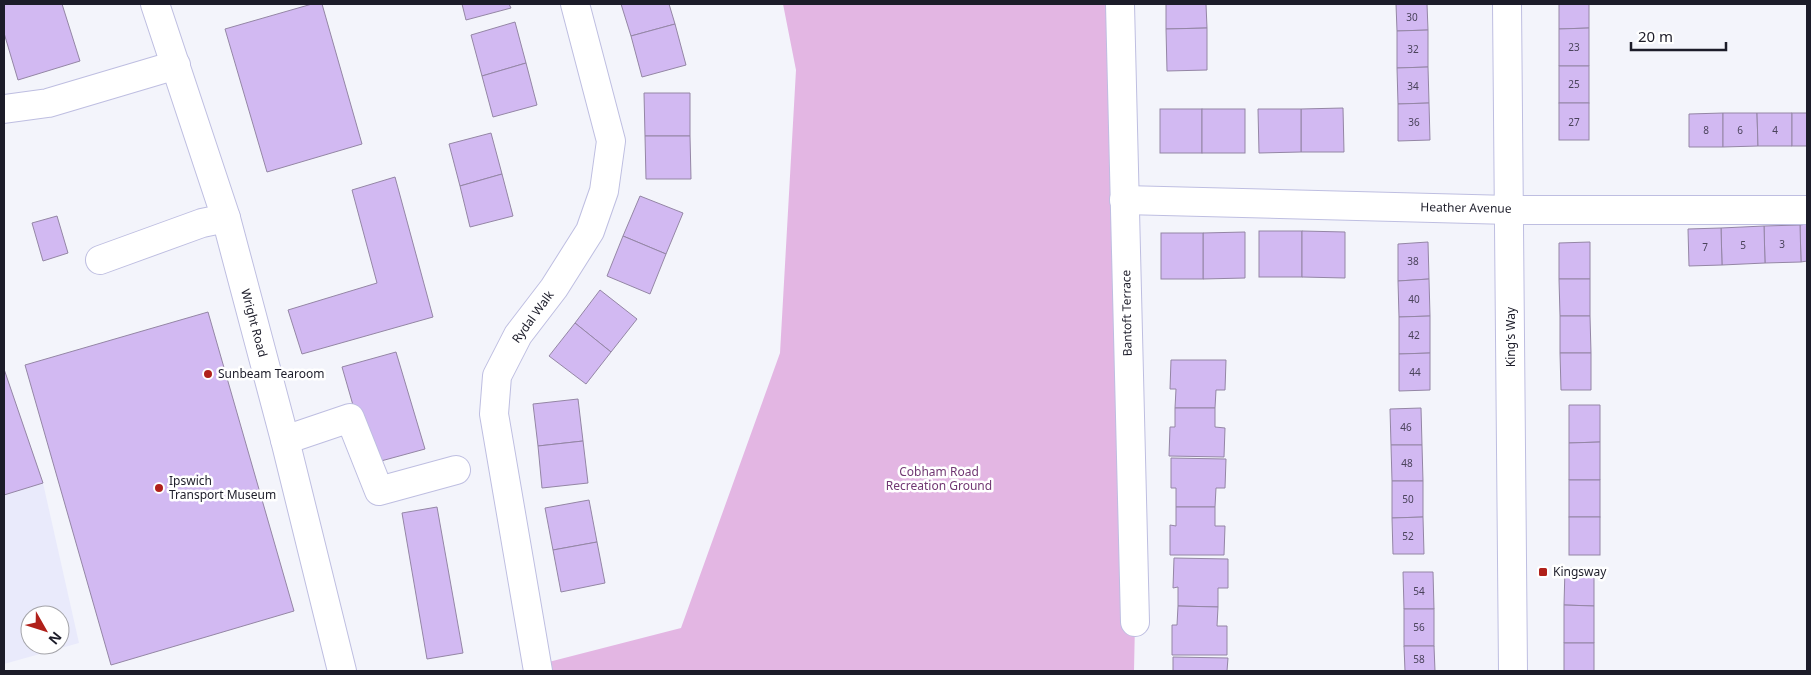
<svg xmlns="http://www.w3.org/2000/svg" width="1811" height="675" viewBox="0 0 1811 675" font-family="'Noto Sans',sans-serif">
	<rect width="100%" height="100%" fill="#f3f4fb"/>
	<path fill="#e9eafb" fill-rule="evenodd" d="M 4,369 L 43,483 L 79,643 L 4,664 ZM 30,615 L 60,615 L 60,645 L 30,645 Z"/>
	<polygon fill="#e3b6e3" points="783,4 1105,4 1110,15 1135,622 1134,671 538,671 537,665 681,628 780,353 796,70"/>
	<g fill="#d2b9f2" stroke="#9486a5">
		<polygon points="4,4 62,4 80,61 18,80 4,33"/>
		<polygon points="312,4 322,4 362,144 267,172 225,29"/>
		<polygon points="462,4 509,4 511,8 466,20"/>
		<polygon points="621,4 669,4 675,24 631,36"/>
		<polygon points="1166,4 1206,4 1207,28 1166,29"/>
		<polygon points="1396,4 1427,4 1428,30 1397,31"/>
		<polygon points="1559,4 1589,4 1589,28 1559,29"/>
		<polygon points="515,22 526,63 482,76 471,35"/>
		<polygon points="675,24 686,65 642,77 631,36"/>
		<polygon points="1207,28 1207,70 1167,71 1166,29"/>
		<polygon points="1589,28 1589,66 1559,66 1559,29"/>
		<polygon points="1428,30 1428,67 1397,68 1397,31"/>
		<polygon points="526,63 537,105 493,117 482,76"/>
		<rect x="1559" y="66" width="30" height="37"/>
		<polygon points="1428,67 1429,103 1398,104 1397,68"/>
		<polygon points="644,93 690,93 690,136 645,136"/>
		<polygon points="1429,103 1430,140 1398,141 1398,104"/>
		<rect x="1559" y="103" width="30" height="37"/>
		<polygon points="1343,108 1344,152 1301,152 1301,109"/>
		<rect x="1160" y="109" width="42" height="44"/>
		<rect x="1202" y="109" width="43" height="44"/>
		<polygon points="1258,109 1301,109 1301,152 1259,153"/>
		<polygon points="1723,113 1723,147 1689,147 1689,114"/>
		<polygon points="1723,113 1757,113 1758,146 1723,147"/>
		<polygon points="1757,113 1792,113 1792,146 1758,146"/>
		<rect x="1792" y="113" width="15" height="33"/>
		<polygon points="491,133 502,174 460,186 449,144"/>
		<polygon points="645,136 690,136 691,179 646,179"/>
		<polygon points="502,174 513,216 470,227 460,186"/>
		<polygon points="395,177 433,317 302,354 288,310 377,283 352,190"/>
		<polygon points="640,196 683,213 666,254 623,236"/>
		<polygon points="57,216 68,253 43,261 32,223"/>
		<polygon points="1807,224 1807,261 1801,262 1800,225"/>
		<polygon points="1800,225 1801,262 1765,263 1764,226"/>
		<polygon points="1764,226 1765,263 1722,265 1721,228"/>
		<polygon points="1721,228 1722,265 1689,266 1688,229"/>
		<rect x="1259" y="231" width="43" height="46"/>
		<polygon points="1302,231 1345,232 1345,278 1302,277"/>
		<polygon points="1245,232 1245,278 1203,279 1203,233"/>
		<rect x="1161" y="233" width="42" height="46"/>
		<polygon points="623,236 666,254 650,294 607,276"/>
		<polygon points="1428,242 1429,279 1398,281 1398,244"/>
		<polygon points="1590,242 1590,279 1559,279 1559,243"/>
		<polygon points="1429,279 1430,316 1399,317 1398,281"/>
		<polygon points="1559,279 1590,279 1590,316 1560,316"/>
		<polygon points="600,290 637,319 611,352 575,323"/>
		<polygon points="208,312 294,611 111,665 25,365"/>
		<polygon points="1430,316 1430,353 1399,354 1399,317"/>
		<polygon points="1560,316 1590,316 1591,353 1560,353"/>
		<polygon points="575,323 611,352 586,384 549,356"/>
		<polygon points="396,352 425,449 370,464 342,367"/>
		<polygon points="1430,353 1430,390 1399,391 1399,354"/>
		<polygon points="1560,353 1591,353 1591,390 1561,390"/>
		<polygon points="1171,360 1226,360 1225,390 1216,390 1215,408 1175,408 1176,389 1170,389"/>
		<polygon points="4,369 43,483 4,495"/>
		<polygon points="578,399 583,441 538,446 533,404"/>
		<polygon points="1569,405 1600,405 1600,442 1569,443"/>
		<polygon points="1175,408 1215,408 1215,427 1225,428 1224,457 1169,456 1170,427 1175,427"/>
		<polygon points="1421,408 1422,445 1391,445 1390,409"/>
		<polygon points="583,441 588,483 542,488 538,446"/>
		<polygon points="1600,442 1600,480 1569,480 1569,443"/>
		<polygon points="1391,445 1422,445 1423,481 1392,481"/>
		<polygon points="1171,458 1226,459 1225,488 1216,488 1215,507 1176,507 1176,488 1171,488"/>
		<rect x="1569" y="480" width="31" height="37"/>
		<polygon points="1392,481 1423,481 1423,517 1392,518"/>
		<polygon points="589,500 597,542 553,550 545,508"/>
		<polygon points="437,507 463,653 427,659 402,513"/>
		<polygon points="1176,507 1215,507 1215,526 1225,526 1224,555 1170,555 1170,525 1176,526"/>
		<polygon points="1423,517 1424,554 1393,554 1392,518"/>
		<rect x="1569" y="517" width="31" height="38"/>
		<polygon points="597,542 605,583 561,592 553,550"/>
		<polygon points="1174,558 1228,559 1228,588 1218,588 1218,607 1178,606 1178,587 1173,588"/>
		<polygon points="1565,568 1594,569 1594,606 1564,605"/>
		<polygon points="1403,572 1433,572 1434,609 1404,609"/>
		<polygon points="1564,605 1594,606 1594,643 1564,643"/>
		<polygon points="1178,606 1218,607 1217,626 1227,626 1227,655 1172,655 1172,625 1177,625"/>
		<rect x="1404" y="609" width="30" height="37"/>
		<rect x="1564" y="643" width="30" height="28"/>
		<polygon points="1404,646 1434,646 1435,671 1405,671"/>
		<polygon points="1173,657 1228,658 1227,671 1173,671"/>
	</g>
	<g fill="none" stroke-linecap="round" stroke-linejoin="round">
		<g stroke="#bebee1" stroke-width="30">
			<g id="minor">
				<polyline points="155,4 226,218 285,440 342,671"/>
				<polyline points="1120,4 1135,622"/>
				<polyline points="1507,4 1513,671"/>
				<polyline points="4,109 48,103 176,65"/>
				<polyline points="1124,200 1510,210 1807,210"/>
				<polyline points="100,260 202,223 226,218"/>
				<polyline points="285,440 350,418 379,491 456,470"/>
				<polyline points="538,671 494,414 497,376 518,335 554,288 590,231 604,191 611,141 575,4"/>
			</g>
		</g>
		<use href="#minor" stroke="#fff" stroke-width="28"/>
	</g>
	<g fill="#b0201a" stroke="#fff" stroke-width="2">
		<circle cx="208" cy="374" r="5"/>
		<circle cx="159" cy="488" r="5"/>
		<rect x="1538" y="567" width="10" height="10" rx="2.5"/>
	</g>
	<g text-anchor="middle" stroke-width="5" stroke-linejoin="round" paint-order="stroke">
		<g font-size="10" fill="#4a435b">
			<text x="1412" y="21">30</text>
			<text x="1574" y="51">23</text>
			<text x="1413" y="53">32</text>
			<text x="1574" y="88">25</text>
			<text x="1413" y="90">34</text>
			<text x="1414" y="126">36</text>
			<text x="1574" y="126">27</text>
			<text x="1706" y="134">8</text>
			<text x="1740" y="134">6</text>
			<text x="1775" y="134">4</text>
			<text x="1782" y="248">3</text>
			<text x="1743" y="249">5</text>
			<text x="1705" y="251">7</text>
			<text x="1413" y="265">38</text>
			<text x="1414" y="303">40</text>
			<text x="1414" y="339">42</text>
			<text x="1415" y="376">44</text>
			<text x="1406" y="431">46</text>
			<text x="1407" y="467">48</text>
			<text x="1408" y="503">50</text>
			<text x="1408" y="540">52</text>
			<text x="1419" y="595">54</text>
			<text x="1419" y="631">56</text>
			<text x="1419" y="663">58</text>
		</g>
		<g font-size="12" fill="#1c1c29" stroke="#fff">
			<text transform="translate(1466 208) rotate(1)" y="4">Heather Avenue</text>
			<text transform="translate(1127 313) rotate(-91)" y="4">Bantoft Terrace</text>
			<text transform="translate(533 317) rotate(-54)" y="4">Rydal Walk</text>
			<text transform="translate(254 323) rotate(75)" y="4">Wright Road</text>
			<text transform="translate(1511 337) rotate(-90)" y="4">King's Way</text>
		</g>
		<g font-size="12" fill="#1c1c29" stroke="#fff" text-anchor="start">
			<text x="218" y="378">Sunbeam Tearoom</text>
			<text x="169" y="485">Ipswich<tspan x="169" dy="14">Transport Museum</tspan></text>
			<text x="1553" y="576">Kingsway</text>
		</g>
		<g font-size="12" fill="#713873" stroke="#fff">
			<text x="939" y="476">Cobham Road<tspan x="939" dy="14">Recreation Ground</tspan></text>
		</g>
	</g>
	<rect width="1811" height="675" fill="none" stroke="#1c1c29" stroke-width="10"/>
	<g transform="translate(45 630) rotate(129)"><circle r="24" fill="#ffffff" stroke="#a4a4a9"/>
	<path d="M0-4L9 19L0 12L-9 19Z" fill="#b0201a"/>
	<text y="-8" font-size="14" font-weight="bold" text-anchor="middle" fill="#1c1c29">N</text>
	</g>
	<path d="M1631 42v8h95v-8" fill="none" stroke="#1c1c29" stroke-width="2.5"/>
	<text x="1638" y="42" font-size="15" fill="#1c1c29" stroke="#ffffff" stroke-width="4" paint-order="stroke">20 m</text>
</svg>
